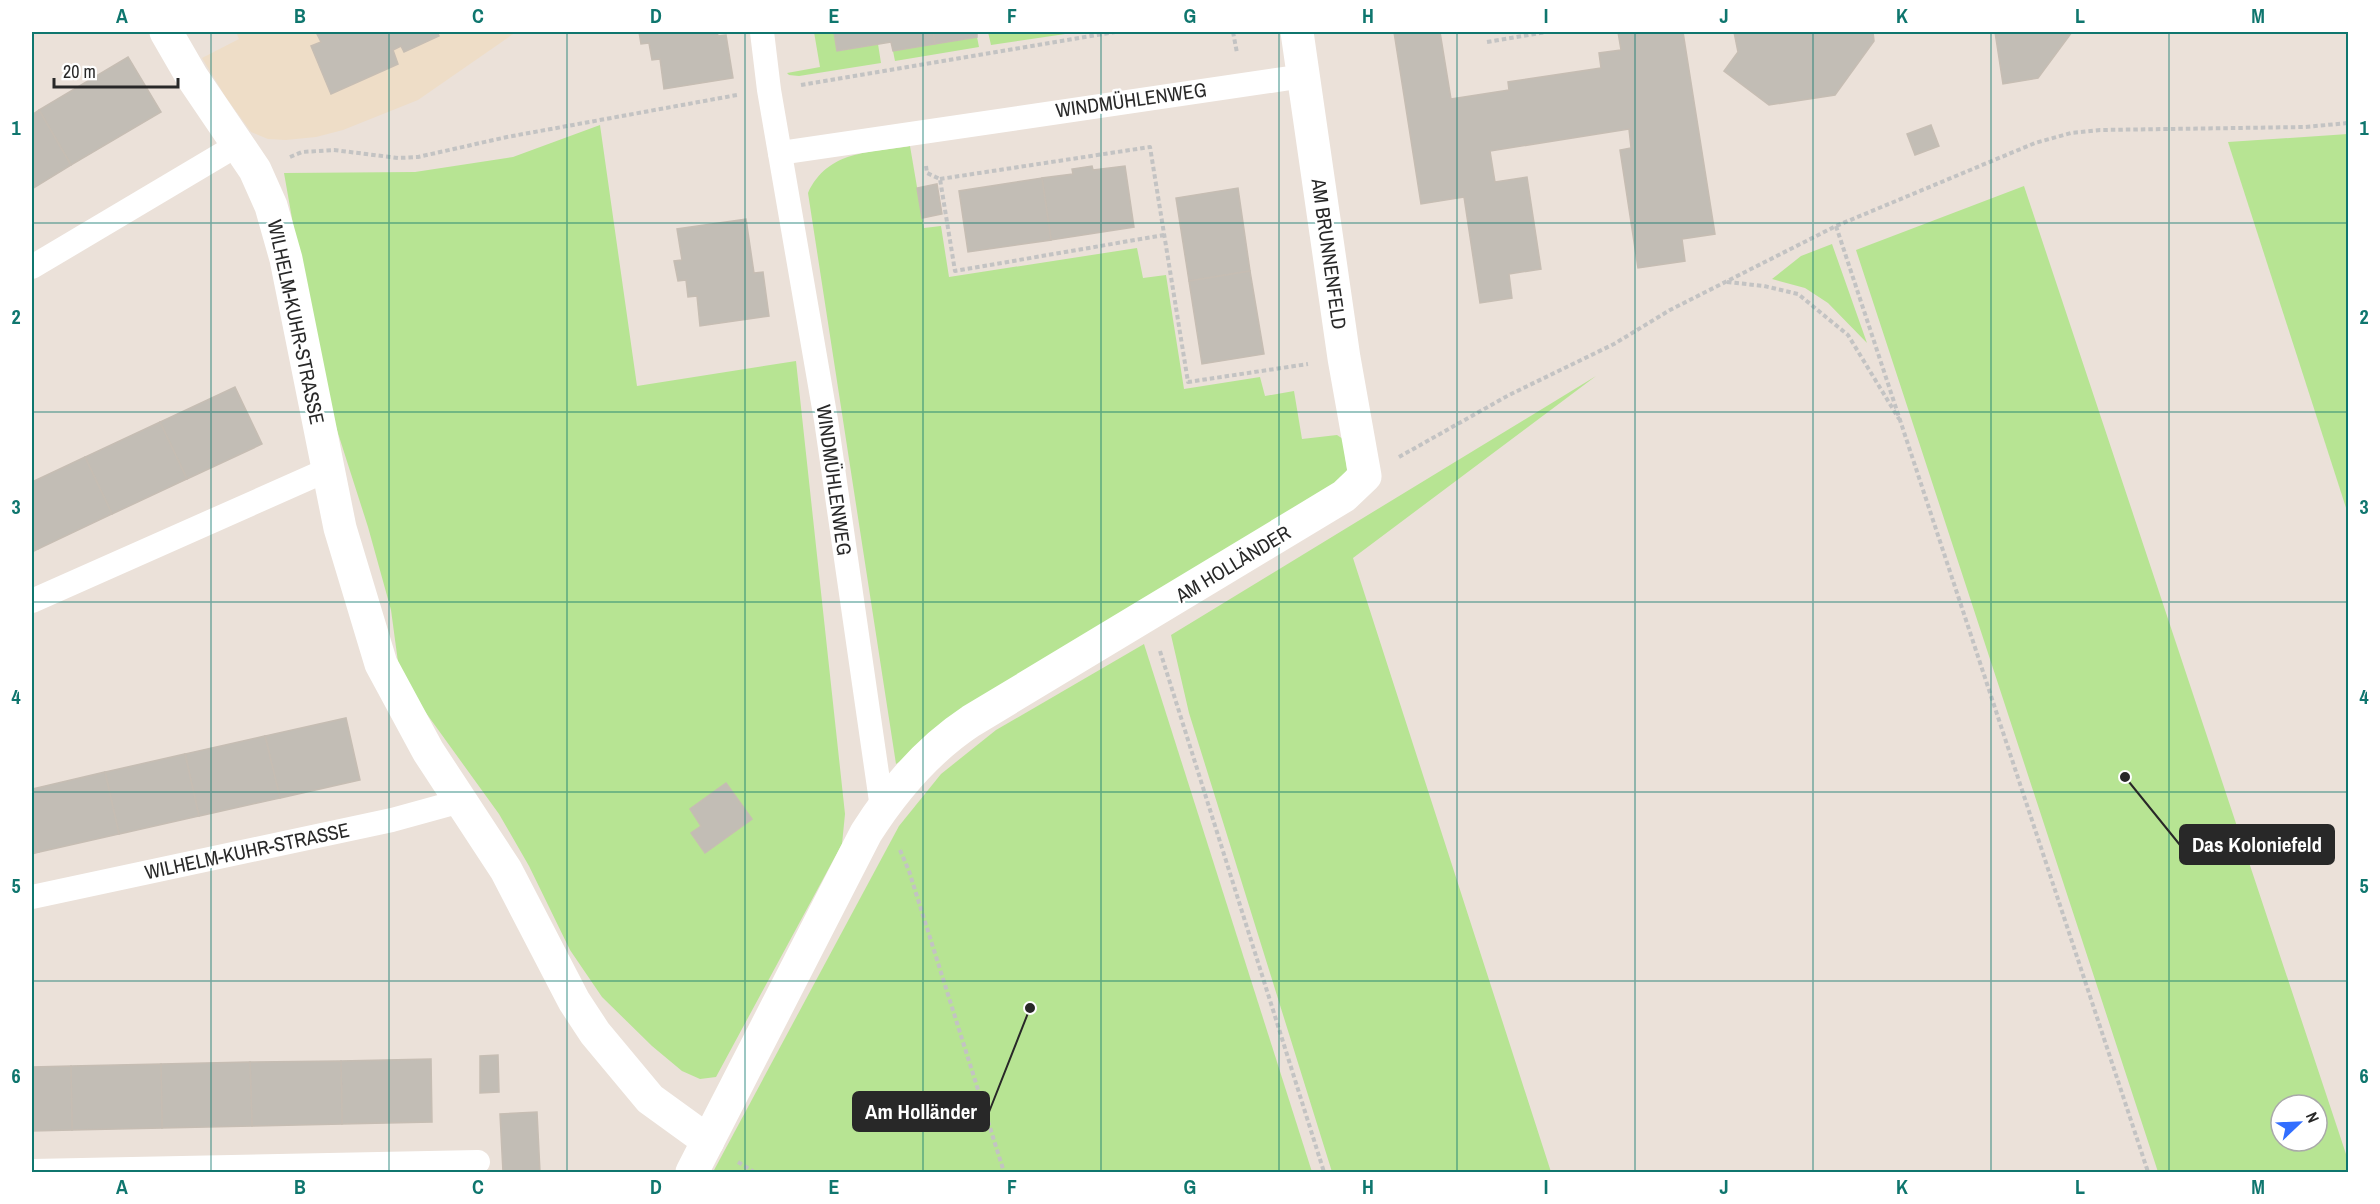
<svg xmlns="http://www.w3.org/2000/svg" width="2380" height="1204" viewBox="0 0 2380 1204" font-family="'Archivo Narrow',sans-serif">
	<rect width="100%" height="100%" fill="#ebe1d9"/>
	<polygon fill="#eeddc7" points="236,32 516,32 418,100 343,130 316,137 286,140 268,139 251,132 225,96 202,58 239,39"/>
	<g fill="#b7e493" fill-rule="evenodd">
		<polygon points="814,32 834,32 838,51 878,44 881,63 799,76 789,75 787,73 820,67"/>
		<polygon points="988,32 1072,32 1072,33 991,45"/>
		<polygon points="977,37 979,47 895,61 893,51"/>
		<polygon points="600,125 637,386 796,361 845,814 842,844 716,1077 700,1079 682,1071 652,1046 602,997 570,950 529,866 499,814 421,706 398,662 391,610 368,527 320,377 284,173 415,172 513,157"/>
		<polygon points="2348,134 2348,514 2228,142"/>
		<path d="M 910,146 L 924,228 L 941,226 L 949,277 L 1137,248 L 1143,278 L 1166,275 L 1184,389 L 1260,377 L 1265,396 L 1294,391 L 1302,439 L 1337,435 L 1343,439 L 1347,470 L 1340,482 L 896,764 L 808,193 C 828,150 869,153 910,146 Z"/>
		<path d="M 2024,186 L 2348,1160 L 2348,1172 L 2158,1172 L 1856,250 ZM 2281,1105 L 2317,1105 L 2317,1141 L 2281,1141 Z"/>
		<polygon points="1832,244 1867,343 1828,303 1805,288 1772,279 1801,256"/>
		<polygon points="1596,376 1353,558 1551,1172 1332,1172 1189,713 1171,635"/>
		<polygon points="1144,644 1312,1172 713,1172 899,826 941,774 996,730"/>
	</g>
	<g fill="#c2bdb5" stroke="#c6bdb3" stroke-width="1.5">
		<polygon points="316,32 437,32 439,36 404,52 401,46 393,50 398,64 331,94 311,46 321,42"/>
		<polygon points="639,32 717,32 718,36 726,35 733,78 664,89 660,59 652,60 649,43 641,44"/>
		<polygon points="834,32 933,32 935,44 893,51 891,42 837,51"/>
		<polygon points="933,32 977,32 977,37 935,44"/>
		<polygon points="1394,32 1440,32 1451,99 1509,90 1508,82 1601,68 1599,53 1621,50 1618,32 1683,32 1715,234 1682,239 1685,261 1638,268 1620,150 1631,148 1629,129 1490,151 1495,182 1527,177 1541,269 1509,274 1512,298 1480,303 1464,197 1421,204"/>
		<polygon points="1734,32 1873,32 1874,41 1835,95 1769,105 1724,71 1738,52"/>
		<polygon points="1995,32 2072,32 2038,78 2003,84"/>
		<polygon points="128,57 161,112 71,165 39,110"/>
		<polygon points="39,110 71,165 32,189 32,115"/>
		<polygon points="1931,125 1939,146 1915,155 1907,134"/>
		<polygon points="1092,166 1093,170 1125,166 1134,227 1051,240 1042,178 1073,174 1072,169"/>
		<polygon points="1042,178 1051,240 968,252 959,191"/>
		<polygon points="937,184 942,214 922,218 917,188"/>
		<polygon points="1238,188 1250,271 1189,281 1176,198"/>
		<polygon points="746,219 754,273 763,272 769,316 700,326 697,296 688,297 686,280 678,281 674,261 682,260 677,229"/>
		<polygon points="1250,271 1264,354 1202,364 1189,281"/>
		<polygon points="235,387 262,444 187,479 160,422"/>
		<polygon points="160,422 187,479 112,514 85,457"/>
		<polygon points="85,457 112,514 38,549 32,536 32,482"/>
		<polygon points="32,536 38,549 32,552"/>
		<polygon points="346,718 360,780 280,798 265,736"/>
		<polygon points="265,736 280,798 199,816 185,754"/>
		<polygon points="185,754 199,816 119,834 105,772"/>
		<polygon points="105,772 119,834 39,852 32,822 32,789"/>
		<polygon points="726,783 752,819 705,853 691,833 701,826 690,809"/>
		<polygon points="32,822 39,852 32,854"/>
		<polygon points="498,1055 499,1092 480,1093 480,1056"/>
		<polygon points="431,1059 432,1122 342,1124 341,1061"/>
		<polygon points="341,1061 342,1124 252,1126 250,1062"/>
		<polygon points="250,1062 252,1126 162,1128 161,1064"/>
		<polygon points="161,1064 162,1128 72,1130 71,1066"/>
		<polygon points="71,1066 72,1130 32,1131 32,1067"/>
		<polygon points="537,1112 540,1172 503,1172 500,1114"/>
	</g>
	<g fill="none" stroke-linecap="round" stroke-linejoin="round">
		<g stroke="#c3c3c3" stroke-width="4" stroke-dasharray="4.5 3" stroke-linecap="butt">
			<polyline points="1233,32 1237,53"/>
			<polyline points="1487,42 1547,32"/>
			<polyline points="801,85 1115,32"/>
			<polyline points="290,157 302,152 334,150 398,158 418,157 507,137 737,95"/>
			<polyline points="926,166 927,173 940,179 955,271 1164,235"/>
			<polyline points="940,179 1150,147 1188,382 1308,364"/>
			<polyline points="1836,226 2148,1172"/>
			<polyline points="1727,282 1764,286 1798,294 1848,335 1899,419"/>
			<polyline points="1399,457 1509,395 1614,344 1670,310 1836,226 2035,143 2071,133 2100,130 2305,127 2348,123"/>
			<polyline points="1160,651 1324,1172"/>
			<polyline points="900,850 909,871 1004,1172"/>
			<polyline points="738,1162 754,1172"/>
		</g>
		<g stroke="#fff" stroke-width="24">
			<polyline points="762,32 769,90 826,420 882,808"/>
			<polyline points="780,153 1304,76"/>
			<polyline points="32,267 239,144"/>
			<polyline points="32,601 327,470"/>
			<polyline points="32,897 392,820 461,801"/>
			<polyline points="32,1171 478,1162"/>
		</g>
		<g stroke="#fff" stroke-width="33">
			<polyline points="166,32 192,77 255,170 271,206 286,259 340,528 381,664 428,751 506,870 574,1001 595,1033 650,1099 708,1141"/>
			<path d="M 692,1172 L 866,833 C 894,789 927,750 971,721 L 1344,496 L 1365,476 L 1344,358 L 1297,32"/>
		</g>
	</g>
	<path fill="none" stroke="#0f766e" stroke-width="1.5" stroke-opacity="0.55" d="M 211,32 L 211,1172M 389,32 L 389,1172M 567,32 L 567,1172M 745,32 L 745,1172M 923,32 L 923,1172M 1101,32 L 1101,1172M 1279,32 L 1279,1172M 1457,32 L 1457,1172M 1635,32 L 1635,1172M 1813,32 L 1813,1172M 1991,32 L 1991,1172M 2169,32 L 2169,1172M 32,223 L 2348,223M 32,412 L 2348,412M 32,602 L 2348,602M 32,792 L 2348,792M 32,981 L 2348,981"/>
	<g text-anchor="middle" stroke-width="5" stroke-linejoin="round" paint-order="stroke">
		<g font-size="20" fill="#282828" stroke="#fff">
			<text transform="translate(1131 100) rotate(-8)" y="7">WINDMÜHLENWEG</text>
			<text transform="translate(1329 254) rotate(82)" y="7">AM BRUNNENFELD</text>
			<text transform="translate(296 322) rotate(78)" y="7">WILHELM-KUHR-STRASSE</text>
			<text transform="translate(834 480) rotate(82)" y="7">WINDMÜHLENWEG</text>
			<text transform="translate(1233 564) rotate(-31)" y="7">AM HOLLÄNDER</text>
			<text transform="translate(247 851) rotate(-12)" y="7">WILHELM-KUHR-STRASSE</text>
		</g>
	</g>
	<path fill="none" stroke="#282828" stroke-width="2" d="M2125 777L2180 845M1030 1008L989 1112"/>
	<g fill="#282828" stroke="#fff" stroke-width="2">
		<circle cx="2125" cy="777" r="6"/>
		<circle cx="1030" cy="1008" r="6"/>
	</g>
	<g fill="#282828" stroke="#282828" stroke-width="2">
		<rect x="2180" y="825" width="154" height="39" rx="6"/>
		<rect x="853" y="1092" width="136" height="39" rx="6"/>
	</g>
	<g font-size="21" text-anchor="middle" font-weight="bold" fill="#fff">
		<text x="2257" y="852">Das Koloniefeld</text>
		<text x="921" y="1119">Am Holländer</text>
	</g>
	<rect width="2380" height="1204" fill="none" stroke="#ffffff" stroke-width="66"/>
	<g transform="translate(2299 1123) rotate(67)"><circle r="28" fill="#ffffff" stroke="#a9a9a9" stroke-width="1.5"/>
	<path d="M0-4.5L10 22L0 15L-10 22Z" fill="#326eff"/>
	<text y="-9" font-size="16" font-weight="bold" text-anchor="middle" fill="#282828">N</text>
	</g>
	<path d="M54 78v9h124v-9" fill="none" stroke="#282828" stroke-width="3"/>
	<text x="63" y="78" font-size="18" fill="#282828" stroke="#ffffff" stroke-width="4.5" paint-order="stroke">20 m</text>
	<rect x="33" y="33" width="2314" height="1138" fill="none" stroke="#0f766e" stroke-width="2"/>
	<g font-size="20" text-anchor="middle" font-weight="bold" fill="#0f766e">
		<text x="122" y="23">A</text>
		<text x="300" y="23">B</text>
		<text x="478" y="23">C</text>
		<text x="656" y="23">D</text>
		<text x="834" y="23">E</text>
		<text x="1012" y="23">F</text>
		<text x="1190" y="23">G</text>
		<text x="1368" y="23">H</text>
		<text x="1546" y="23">I</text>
		<text x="1724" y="23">J</text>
		<text x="1902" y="23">K</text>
		<text x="2080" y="23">L</text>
		<text x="2258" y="23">M</text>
		<text x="16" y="135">1</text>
		<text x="2364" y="135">1</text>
		<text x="16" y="324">2</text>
		<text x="2364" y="324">2</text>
		<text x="16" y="514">3</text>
		<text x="2364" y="514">3</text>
		<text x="16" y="704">4</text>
		<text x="2364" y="704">4</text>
		<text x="16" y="893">5</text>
		<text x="2364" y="893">5</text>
		<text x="16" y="1083">6</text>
		<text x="2364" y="1083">6</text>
		<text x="122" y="1194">A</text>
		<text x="300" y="1194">B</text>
		<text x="478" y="1194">C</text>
		<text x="656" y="1194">D</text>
		<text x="834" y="1194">E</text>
		<text x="1012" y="1194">F</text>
		<text x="1190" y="1194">G</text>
		<text x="1368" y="1194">H</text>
		<text x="1546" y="1194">I</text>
		<text x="1724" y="1194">J</text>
		<text x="1902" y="1194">K</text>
		<text x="2080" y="1194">L</text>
		<text x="2258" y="1194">M</text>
	</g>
</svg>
